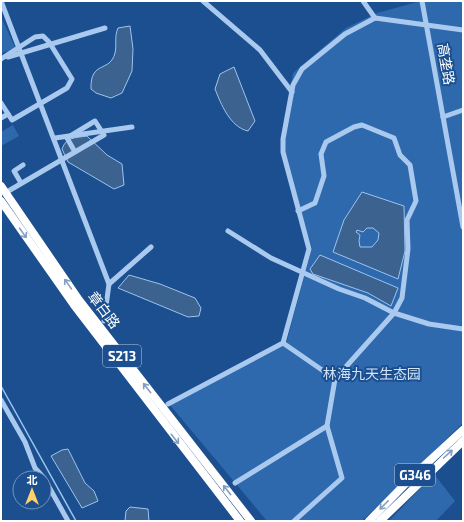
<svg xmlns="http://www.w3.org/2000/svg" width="464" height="522" viewBox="0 0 464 522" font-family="'Exo 2','Noto Sans SC',sans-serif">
	<rect width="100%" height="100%" fill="#1b4f8f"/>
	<g fill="#2e69ad">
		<polygon points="421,1 463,1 463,423 362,521 267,521 170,405 286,344 312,248 282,147 293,73 346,28 377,13"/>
		<polygon points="1,17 16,49 1,53"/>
		<polygon points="13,125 19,136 1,146 1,132"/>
		<polygon points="434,474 455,501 436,521 389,521"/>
	</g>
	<g fill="#3c6290" stroke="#9cc4f0" fill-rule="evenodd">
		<path d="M 130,26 L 133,49 L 132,71 L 122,93 L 111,98 L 96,93 L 91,89 C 90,60 110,73 115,53 C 117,45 114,37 118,28 Z"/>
		<path d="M 234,67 L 255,121 L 248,131 C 230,127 221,104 215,89 L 220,74 Z"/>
		<path d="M 87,136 L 107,155 L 122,164 L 124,185 L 114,189 L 68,162 L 62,149 C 66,137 75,138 87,136 Z"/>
		<path d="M 362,192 L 404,206 L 405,251 L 398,279 L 333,252 L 344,220 ZM 367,228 L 373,228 L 379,233 L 378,240 L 372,247 L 360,247 L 359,241 L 360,235 L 356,232 L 357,230 L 363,232 Z"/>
		<polygon points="320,255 398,288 391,306 368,293 313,274 310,269"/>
		<polygon points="129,275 160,284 195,298 201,308 199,316 188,317 118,288"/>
		<polygon points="68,449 85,483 94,491 98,501 82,508 51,456 62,450"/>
		<polygon points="130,507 148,509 149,521 125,521 126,511"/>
	</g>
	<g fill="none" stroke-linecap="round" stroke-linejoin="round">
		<polyline stroke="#9cc4f0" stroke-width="1.5" points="1,386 76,521"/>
		<g stroke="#a9c9ee" stroke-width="5">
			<polyline points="1,1 109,284"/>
			<polyline points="203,1 260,50 292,92"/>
			<polyline points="363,1 375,18"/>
			<polyline points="422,1 463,227"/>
			<polyline points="8,57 105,28"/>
			<polyline points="1,59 35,37 43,36 49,42 72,79 67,88 12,120 1,103"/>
			<polyline points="443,117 463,110"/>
			<polyline points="1,118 8,114"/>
			<polyline points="55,138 132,127"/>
			<polyline points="21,183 14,171 23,165"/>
			<path d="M 5,193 C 38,174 71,154 104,135 L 95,121 L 67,138 L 75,152"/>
			<polyline points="228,231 271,258 339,289 365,298 394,313 429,324 463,329"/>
			<polyline points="104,321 109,284 151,247"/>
			<polyline points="283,343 335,379"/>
			<polyline points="1,400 25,442 35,468 44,478"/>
			<polyline points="168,404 283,343 309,249 283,152 283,139 293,85 302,69 345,34 375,18 463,30"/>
			<polyline points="44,478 68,521"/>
			<polyline points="235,483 327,426"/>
			<polyline points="294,521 342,478 327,426 335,379 394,313 402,298 408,249 407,220 416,201 410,165 400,155 394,138 362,125 354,127 326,142 321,154 324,176 315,203 298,211"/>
		</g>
		<g stroke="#fff" stroke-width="8">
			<polyline points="1,186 79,300 251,521"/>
			<polyline points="1,201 74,305 240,521"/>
			<polyline points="369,521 413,476 463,430"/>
			<polyline points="380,521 463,441"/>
		</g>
	</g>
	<defs><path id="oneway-shaft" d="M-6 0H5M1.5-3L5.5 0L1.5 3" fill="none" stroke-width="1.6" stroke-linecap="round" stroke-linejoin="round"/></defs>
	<g stroke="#829ec1">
		<use href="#oneway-shaft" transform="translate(23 233) rotate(55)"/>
		<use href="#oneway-shaft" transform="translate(68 284) rotate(-125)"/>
		<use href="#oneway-shaft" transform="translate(147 388) rotate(-128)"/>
		<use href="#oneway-shaft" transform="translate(175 439) rotate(52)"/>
		<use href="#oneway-shaft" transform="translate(448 454) rotate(-42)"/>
		<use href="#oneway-shaft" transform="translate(227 490) rotate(-128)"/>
		<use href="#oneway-shaft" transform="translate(384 505) rotate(135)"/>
	</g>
	<g text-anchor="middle" stroke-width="4" stroke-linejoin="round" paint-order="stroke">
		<g fill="#1b4f8f" stroke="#bbcadd" stroke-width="1">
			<rect x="103" y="345" width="38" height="22" rx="3"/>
			<rect x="395" y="464" width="40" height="22" rx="3"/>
		</g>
		<g font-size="13" font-weight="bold" fill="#fff">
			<text x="122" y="361">S213</text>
			<text x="415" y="480">G346</text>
		</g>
		<g font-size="14" fill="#fff" stroke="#1b4f8f">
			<text transform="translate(446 64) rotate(80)" y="5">高垄路</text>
			<text transform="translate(104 310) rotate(53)" y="5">章白路</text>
		</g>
		<g font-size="14" fill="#cfe3fa" stroke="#1b4f8f">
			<text x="372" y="379">林海九天生态园</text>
		</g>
	</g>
	<rect width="464" height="522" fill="none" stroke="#ffffff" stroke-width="4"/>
	<g transform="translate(32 490)"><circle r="19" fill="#1b4f8f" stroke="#7695bc"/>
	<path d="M0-3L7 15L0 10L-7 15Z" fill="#ffd166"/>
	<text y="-6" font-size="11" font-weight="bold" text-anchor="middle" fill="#ffffff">北</text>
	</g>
</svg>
